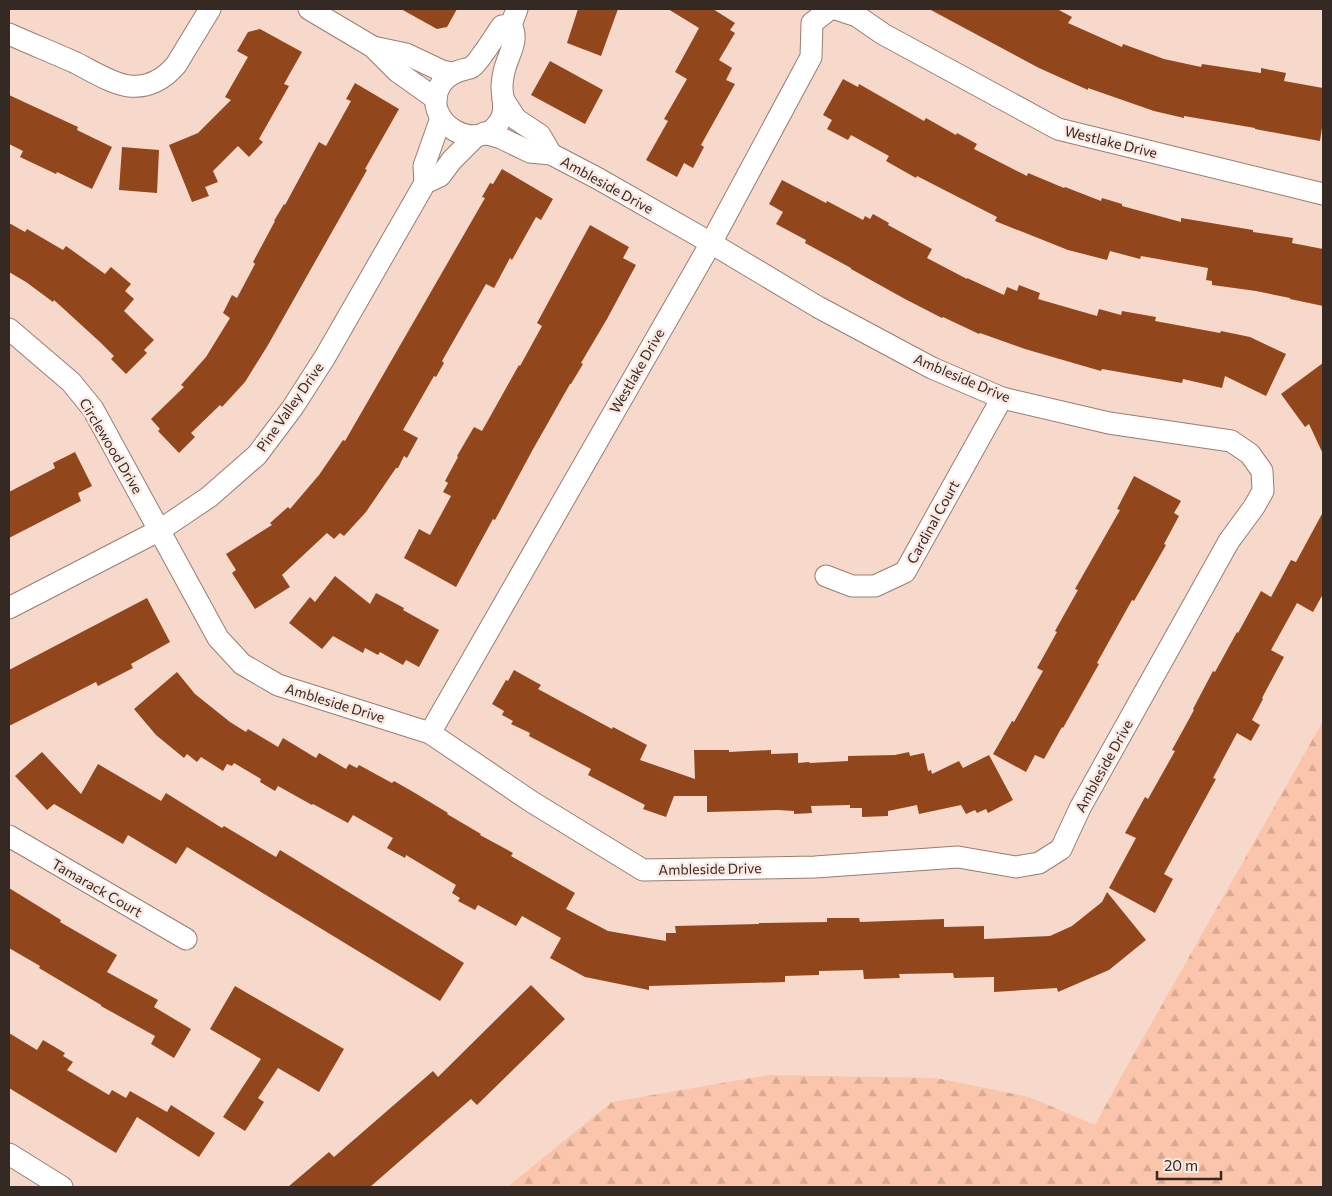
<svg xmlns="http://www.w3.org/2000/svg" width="1332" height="1196" viewBox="0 0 1332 1196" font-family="Commissioner,sans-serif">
	<defs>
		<pattern id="forest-firs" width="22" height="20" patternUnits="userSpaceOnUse" patternTransform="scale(1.25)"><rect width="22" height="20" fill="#fac5ab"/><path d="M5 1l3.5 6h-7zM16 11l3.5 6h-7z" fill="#d7a993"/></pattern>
	</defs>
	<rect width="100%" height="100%" fill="#f7d9cb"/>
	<polygon fill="url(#forest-firs)" points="1323,721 1323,1187 507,1187 612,1102 769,1075 936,1078 1029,1097 1095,1125 1122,1075"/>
	<g fill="#92461b">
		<polygon points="401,9 457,9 447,27 437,29"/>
		<polygon points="578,9 618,9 601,56 567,43"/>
		<polygon points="668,9 713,9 735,23 730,30 735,33 719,60 732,68 726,80 735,84 701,145 704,147 693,168 684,163 677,177 646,160 668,121 664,119 687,79 675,72 699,28"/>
		<polygon points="929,9 1057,9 1072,17 1068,23 1122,47 1123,44 1164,59 1201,67 1202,64 1261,73 1261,68 1286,73 1284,81 1323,88 1323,121 1320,141 1255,129 1255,128 1184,116 1184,118 1154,111 1088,88 1088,90 1039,68"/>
		<polygon points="260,29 302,52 284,84 289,86 259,139 263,142 249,157 238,146 213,171 218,182 205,187 209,196 192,202 169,145 198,133 231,100 225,97 248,57 237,51 248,32"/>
		<polygon points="550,61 603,90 585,124 531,95"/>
		<polygon points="843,79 858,87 859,84 924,121 926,118 956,135 957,133 977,144 974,149 1027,176 1028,173 1064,188 1065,187 1101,201 1102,198 1122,204 1122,206 1181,222 1181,218 1253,230 1253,232 1293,238 1292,243 1323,249 1323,306 1290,299 1290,298 1256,291 1212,285 1212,281 1206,280 1208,268 1141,256 1140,259 1110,251 1107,260 1068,250 995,221 997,217 917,176 916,178 886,161 889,156 851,135 848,140 827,129 832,120 823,115"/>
		<polygon points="355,83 399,109 365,169 367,170 268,345 245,382 222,407 220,405 191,433 195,437 179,453 158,431 160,429 151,419 184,387 181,385 206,357 230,318 223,313 232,295 237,298 255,264 253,262 275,221 274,221 284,204 285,205 319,142 326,146 351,101 346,99"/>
		<polygon points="9,95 78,127 77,130 112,147 92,189 57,172 56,174 20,157 23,151 9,144"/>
		<polygon points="122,147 159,150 157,193 119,190"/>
		<polygon points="502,169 553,199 541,220 536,217 512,260 510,258 494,288 486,284 442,361 444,363 436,377 434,376 403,430 418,438 407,458 404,456 398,468 396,468 366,512 344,536 340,533 334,539 327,533 282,575 290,587 255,609 232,573 236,570 226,554 272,525 270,523 288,507 290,509 319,475 343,440 345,441 485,198 482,197 490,183 493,184"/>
		<polygon points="782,180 826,203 827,201 863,220 865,216 870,219 873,214 889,223 888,225 932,249 927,258 967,279 967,278 1004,295 1007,287 1017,291 1019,285 1040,293 1038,299 1097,316 1099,309 1121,315 1122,311 1156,317 1155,321 1220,333 1221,331 1250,337 1286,354 1266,396 1225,376 1222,388 1183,379 1182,383 1102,369 1101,371 1025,349 980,333 979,334 943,317 942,318 905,299 851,269 851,268 805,243 806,240 776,224 783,212 769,204"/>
		<polygon points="9,223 25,232 27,229 63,250 66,246 105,274 111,267 131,284 125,291 134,299 124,311 154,340 144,350 147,353 126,374 111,359 114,356 101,343 54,300 53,302 26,282 9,272"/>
		<polygon points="590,225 629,247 623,258 636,265 607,319 581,363 583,364 571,384 570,384 532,451 495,520 493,519 456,587 404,558 419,529 430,535 451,496 443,492 448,483 445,481 458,457 457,456 474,427 482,431 519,365 520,366 542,326 537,323"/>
		<polygon points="1323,363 1323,454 1309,424 1305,427 1281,394"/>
		<polygon points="75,452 92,486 78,493 81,501 9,538 9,492 55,468 53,463"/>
		<polygon points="1134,476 1181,501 1174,513 1179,516 1164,544 1166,545 1134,601 1132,600 1097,663 1099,664 1063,728 1062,727 1044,759 1035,755 1026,772 993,754 1012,721 1014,722 1043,671 1037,668 1057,632 1055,631 1078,590 1075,589 1120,510 1117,509"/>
		<polygon points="1323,512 1323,594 1313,612 1297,603 1271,650 1284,657 1262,698 1263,699 1252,720 1260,725 1251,741 1237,733 1213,778 1216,779 1164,874 1173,879 1155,913 1109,888 1136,838 1125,833 1145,797 1148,799 1175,751 1172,750 1194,710 1193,709 1213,671 1215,672 1237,632 1238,633 1261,591 1271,597 1291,560 1296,562"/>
		<polygon points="335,576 370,604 376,593 404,608 403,610 439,630 419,667 406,660 403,665 380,652 378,655 365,648 363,653 333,636 322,649 289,623 310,597 315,602"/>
		<polygon points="147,598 170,642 131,664 133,668 98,686 96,682 9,726 9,670"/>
		<polygon points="514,670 541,685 538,689 612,729 613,727 647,745 640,760 695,779 694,750 729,750 729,752 771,750 771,754 798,753 798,763 809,762 810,763 848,761 848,756 895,755 909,752 910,756 924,753 928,771 931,770 932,774 959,761 963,768 989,755 1013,800 988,813 986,809 977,813 975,810 966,814 961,805 919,814 917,805 888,811 888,816 862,817 862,808 850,808 850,805 811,806 812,813 794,814 794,811 778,810 707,812 707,796 674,796 666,817 643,809 645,805 588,775 591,769 529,736 530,733 511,724 513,721 502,715 504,711 492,704 506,680 508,681"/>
		<polygon points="177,672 195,694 230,722 246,732 248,729 278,747 283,738 316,758 319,753 346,769 349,764 357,768 359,765 392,783 394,781 415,793 448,813 447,814 481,834 480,835 513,853 511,856 575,893 566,909 608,931 666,941 666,933 676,933 675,926 759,924 759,923 827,922 827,918 859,918 860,922 944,919 944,927 984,926 984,939 1050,936 1072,926 1102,902 1107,892 1146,940 1109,970 1058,992 1057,988 994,992 994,977 954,978 953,973 899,974 900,978 864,979 863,970 819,971 819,975 785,976 785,982 649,986 649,990 585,977 550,958 561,938 522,916 516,926 478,905 475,910 458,901 460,898 452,893 456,885 406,855 405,858 387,848 393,838 353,815 348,823 313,804 312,805 278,786 275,791 260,782 261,779 234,763 232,766 227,764 223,771 201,757 197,762 187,754 184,758 156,735 134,709"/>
		<polygon points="42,752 81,794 98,764 161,801 166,793 222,828 224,826 276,857 280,850 464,963 440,1001 187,847 176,864 128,835 123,844 54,804 47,810 15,776"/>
		<polygon points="9,888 61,920 60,922 117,955 107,972 158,1000 154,1007 191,1029 174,1058 151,1044 155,1036 101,1006 101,1005 39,968 40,966 9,948"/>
		<polygon points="531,985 565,1019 477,1105 471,1099 370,1187 288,1187 329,1152 334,1157 433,1071 438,1077"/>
		<polygon points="235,986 344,1049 319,1092 278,1068 258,1098 264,1102 245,1131 223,1117 261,1059 210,1029"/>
		<polygon points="9,1033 37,1050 43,1040 65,1053 63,1056 73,1062 67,1070 109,1095 112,1090 126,1098 130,1091 167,1112 171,1105 215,1133 199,1157 137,1117 116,1153 9,1088"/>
	</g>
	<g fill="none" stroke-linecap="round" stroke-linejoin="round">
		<g stroke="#987d71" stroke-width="23">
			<g id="street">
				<polyline points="309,9 373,47 398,72 436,99"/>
				<polyline points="836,9 857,16 883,34 1058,129 1323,194"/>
				<path d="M 511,25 L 502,26 C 496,34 491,43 485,51 C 481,56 478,62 473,66 C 471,68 470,68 466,69 C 457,71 447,75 441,84 C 417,123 483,159 502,117 C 506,106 502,97 502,87 C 502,82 503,77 504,72 C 507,56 520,41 511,25 L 517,9"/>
				<path d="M 9,34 C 31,44 54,53 76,63 C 92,71 112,84 129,86 C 148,88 164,79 176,65 L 210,9"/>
				<polyline points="373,47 406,54 442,71 452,73"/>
				<polyline points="503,99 516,119 540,135 551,154"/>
				<polyline points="425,183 424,166 441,118"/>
				<polyline points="9,329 71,382 93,409 218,638 242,664 278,685 430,733 532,802 643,870 815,867 958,857 1016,867 1039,863 1061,849 1080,808 1229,541 1254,507 1263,491 1262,471 1250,454 1231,441 1109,423 1002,398 932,368 818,307 711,243 597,178 551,154 530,152 501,138 484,133"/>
				<polyline points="826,576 852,586 875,586 905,572 1002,398"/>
				<polyline points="9,608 160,530 209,497 257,455 293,407 325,357 425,183 440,176 452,160 476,136"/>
				<polyline points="430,733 711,243 811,57 812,23 830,9"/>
				<polyline points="9,836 186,939"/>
				<polyline points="9,1154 62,1187"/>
			</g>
		</g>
		<use href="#street" stroke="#fff" stroke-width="21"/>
	</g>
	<g text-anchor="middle" stroke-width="5" stroke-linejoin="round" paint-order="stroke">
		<g font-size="14" fill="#342923" stroke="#fbe9e1">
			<text transform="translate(1111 142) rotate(14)" y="5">Westlake Drive</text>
			<text transform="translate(607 185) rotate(29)" y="5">Ambleside Drive</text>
			<text transform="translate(637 371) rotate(-60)" y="5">Westlake Drive</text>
			<text transform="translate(962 378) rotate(23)" y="5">Ambleside Drive</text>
			<text transform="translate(290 407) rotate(-55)" y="5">Pine Valley Drive</text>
			<text transform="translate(111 446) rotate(59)" y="5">Circlewood Drive</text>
			<text transform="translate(933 522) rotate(-61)" y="5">Cardinal Court</text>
			<text transform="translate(335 703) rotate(17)" y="5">Ambleside Drive</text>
			<text transform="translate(1104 766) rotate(-61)" y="5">Ambleside Drive</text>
			<text transform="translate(710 869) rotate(-1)" y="5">Ambleside Drive</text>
			<text transform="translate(97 888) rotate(30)" y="5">Tamarack Court</text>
		</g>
	</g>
	<rect width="1332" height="1196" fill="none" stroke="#342923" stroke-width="20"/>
	<path d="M1157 1171v8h64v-8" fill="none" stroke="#342923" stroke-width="2.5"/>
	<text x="1164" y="1171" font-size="15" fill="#342923" stroke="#fbe9e1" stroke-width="4" paint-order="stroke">20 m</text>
</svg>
